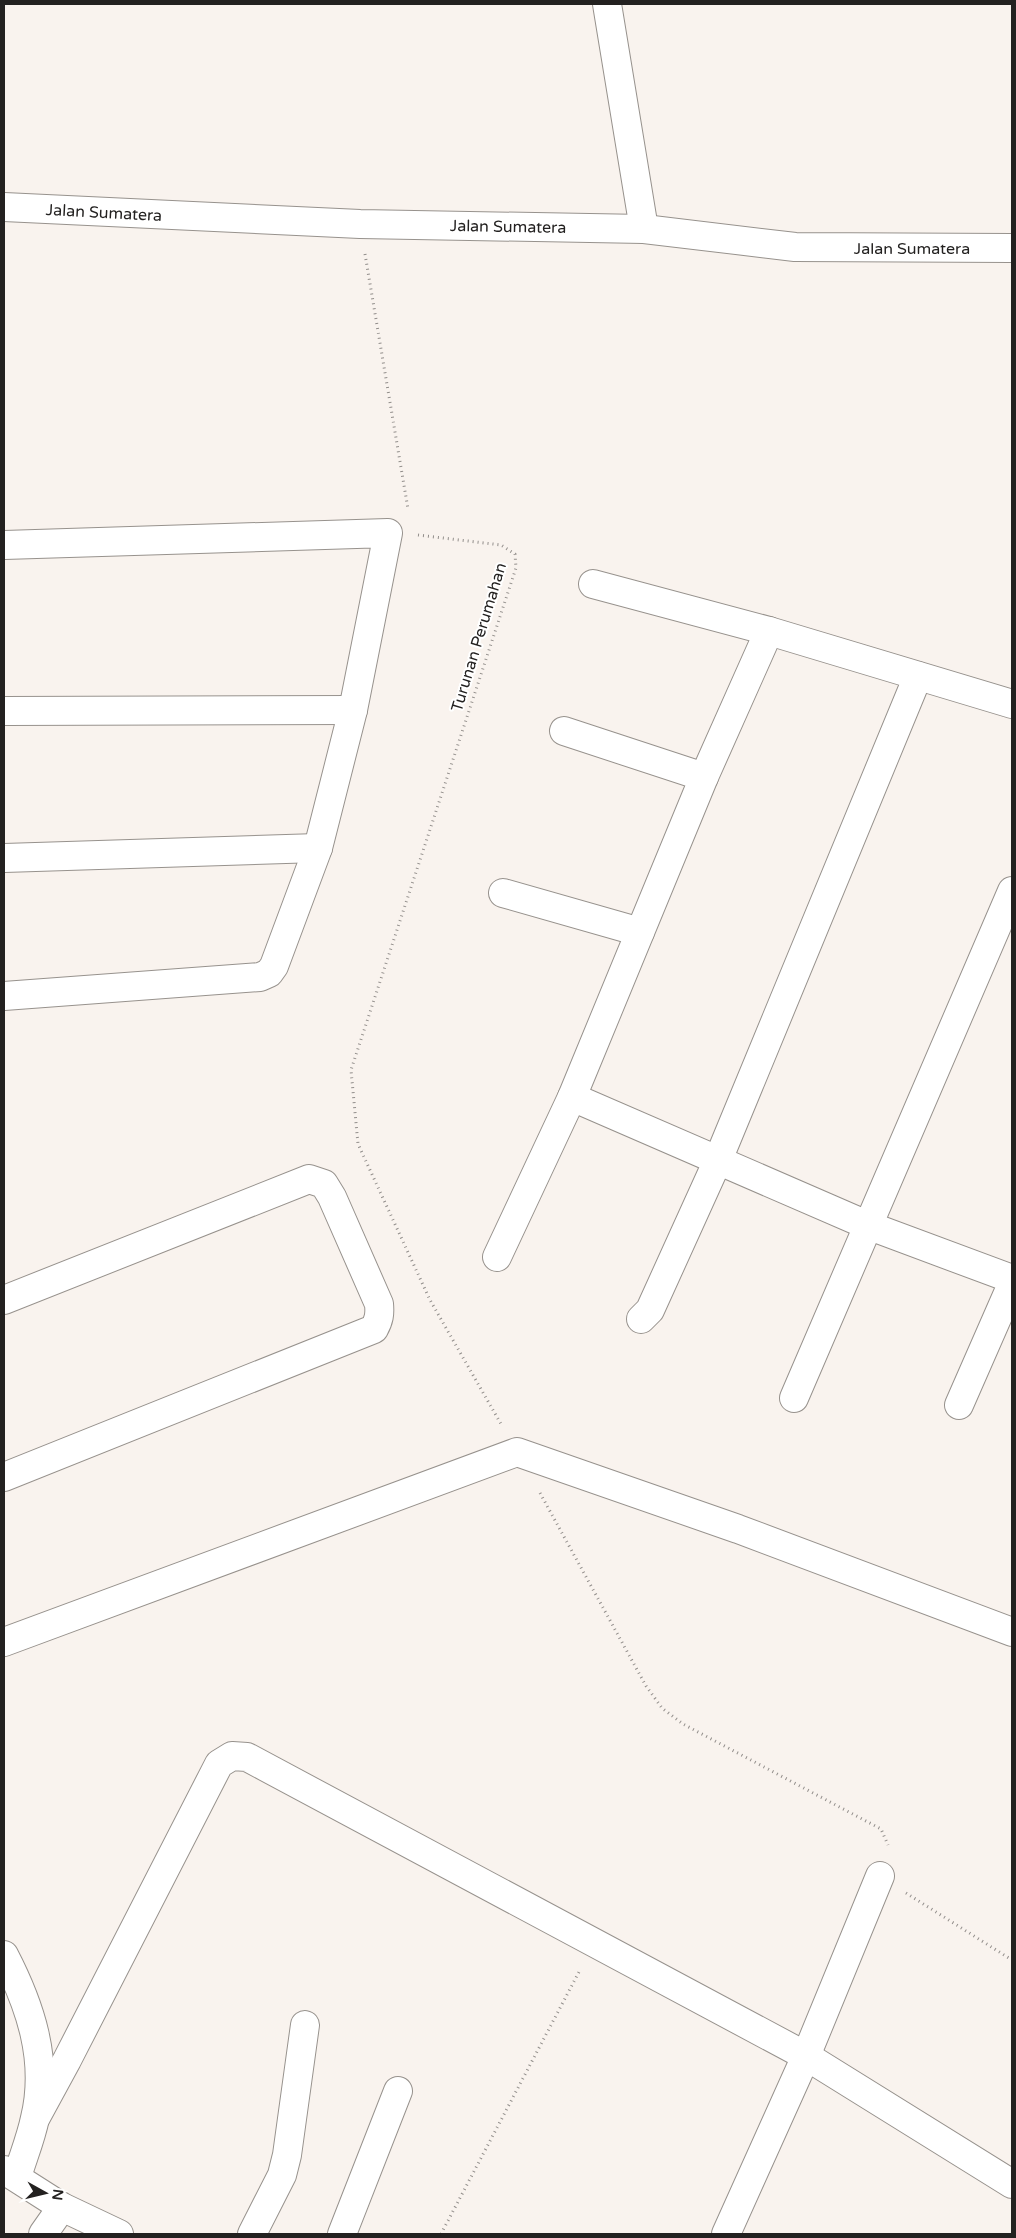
<svg xmlns="http://www.w3.org/2000/svg" width="1016" height="2238" viewBox="0 0 1016 2238" font-family="'Varela Round',sans-serif">
	<rect width="100%" height="100%" fill="#f9f3ee"/>
	<g fill="none" stroke-linecap="round" stroke-linejoin="round">
		<g stroke="#97928d" stroke-width="30">
			<g id="minor">
				<polyline points="607,4 644,229"/>
				<polyline points="4,207 360,224 644,229 795,247 1012,248"/>
				<polyline points="4,545 388,533 353,710 318,848 274,966 269,973 260,977 4,996"/>
				<polyline points="593,584 769,631 1012,704"/>
				<polyline points="4,711 353,710"/>
				<polyline points="564,731 704,777"/>
				<polyline points="4,858 318,848"/>
				<polyline points="503,893 640,932"/>
				<polyline points="572,1097 867,1225 1012,1279"/>
				<polyline points="497,1257 572,1097 704,777 769,631"/>
				<path d="M 4,1300 L 309,1179 L 324,1184 L 332,1197 L 379,1304 C 380,1314 379,1320 374,1329 L 4,1477"/>
				<polyline points="641,1319 650,1310 718,1160 918,676"/>
				<polyline points="794,1398 1012,891"/>
				<polyline points="959,1405 1012,1284"/>
				<polyline points="4,1642 517,1452 738,1529 1012,1632"/>
				<path d="M 4,1955 C 30,2005 49,2060 35,2118 C 31,2138 23,2157 17,2177"/>
				<polyline points="36,2117 67,2060 219,1764 232,1756 247,1757 806,2056 1012,2184"/>
				<polyline points="4,2170 62,2207 119,2234"/>
				<polyline points="43,2234 62,2207"/>
				<polyline points="252,2234 282,2175 287,2155 305,2025"/>
				<polyline points="342,2234 398,2091"/>
				<polyline points="726,2234 806,2056 880,1876"/>
			</g>
		</g>
		<g stroke="#928e8b" stroke-width="3" stroke-dasharray="1 4" stroke-linecap="butt">
			<polyline points="365,254 408,509"/>
			<polyline points="418,535 501,545 515,554 516,568 351,1070 358,1144 430,1300 501,1424"/>
			<polyline points="540,1493 646,1686 662,1708 683,1724 881,1829 888,1845"/>
			<polyline points="906,1893 1012,1960"/>
			<polyline points="441,2234 580,1970"/>
		</g>
		<use href="#minor" stroke="#fff" stroke-width="28"/>
	</g>
	<g text-anchor="middle" stroke-width="4" stroke-linejoin="round" paint-order="stroke">
		<g font-size="16" fill="#232120" stroke="#fff">
			<text transform="translate(104 212) rotate(3)" y="6">Jalan Sumatera</text>
			<text transform="translate(508 226) rotate(1)" y="6">Jalan Sumatera</text>
			<text x="912" y="254">Jalan Sumatera</text>
			<text transform="translate(478 637) rotate(-73)" y="6">Turunan Perumahan</text>
		</g>
	</g>
	<rect width="1016" height="2238" fill="none" stroke="#232120" stroke-width="10"/>
	<g transform="translate(45 2193) rotate(98)" stroke="#ffffff" stroke-width="4" paint-order="stroke">
	<path d="M0-4L9 19L0 12L-9 19Z" fill="#232120"/>
	<text y="-8" font-size="14" font-weight="bold" text-anchor="middle" fill="#232120">N</text>
	</g>
</svg>
